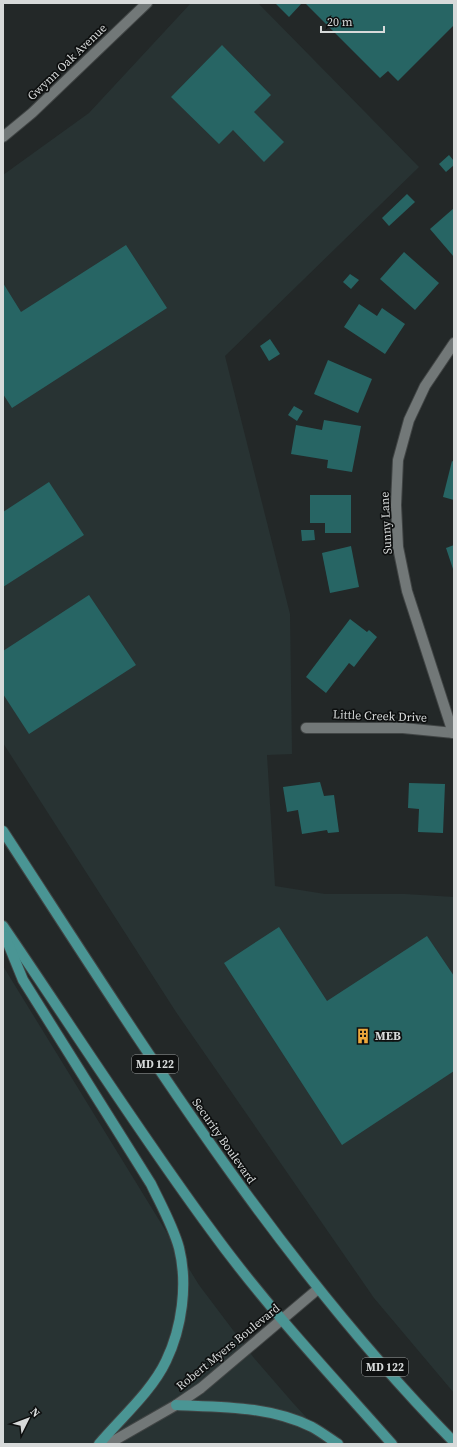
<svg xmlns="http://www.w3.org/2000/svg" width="457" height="1447" viewBox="0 0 457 1447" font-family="'Source Serif 4',serif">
	<rect width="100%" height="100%" fill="#232828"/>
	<g fill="#283333">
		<polygon points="191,3 258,3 419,167 225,356 290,614 292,754 267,755 275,886 325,894 405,894 454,897 454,1393 374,1298 176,1012 3,743 3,175 89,113"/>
		<polygon points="3,966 199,1285 254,1358 293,1403 331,1444 3,1444"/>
	</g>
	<g fill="#276564">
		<polygon points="275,3 302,3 289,17"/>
		<polygon points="305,3 454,3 454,25 398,81 388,71 380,78"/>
		<polygon points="222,45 271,95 254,112 284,142 264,162 233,130 219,144 171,97"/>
		<polygon points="449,155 454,161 454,165 446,172 439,164"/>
		<polygon points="407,194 415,202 389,226 382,218"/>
		<polygon points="454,208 454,257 430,229"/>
		<polygon points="126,245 167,308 12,408 3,394 3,283 21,312"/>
		<polygon points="404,252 439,283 415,310 380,279"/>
		<polygon points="350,274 359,280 351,289 343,282"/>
		<polygon points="359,304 377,316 382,308 405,324 385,354 344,327"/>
		<polygon points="270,339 280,354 269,361 260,346"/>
		<polygon points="328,360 372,379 358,413 314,394"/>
		<polygon points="294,406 303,411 297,421 288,415"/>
		<polygon points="324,420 361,426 352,472 327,468 328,460 291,454 296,425 322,430"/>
		<polygon points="452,461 454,462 454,500 443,497"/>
		<polygon points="49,482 84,535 3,587 3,512"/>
		<polygon points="310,495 351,495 351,533 325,533 325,523 310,523"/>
		<polygon points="301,530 314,530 315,540 302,541"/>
		<polygon points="454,545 454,572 446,548"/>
		<polygon points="351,546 359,587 330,593 322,553"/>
		<polygon points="89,595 136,665 29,734 3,694 3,651"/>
		<polygon points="350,619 367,632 369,630 377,637 354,667 349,663 326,693 306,677"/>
		<polygon points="320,782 324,796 334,795 339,832 328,833 327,830 302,834 298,810 287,812 283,787"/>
		<polygon points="409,783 445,784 443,833 418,832 419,809 408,808"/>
		<polygon points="279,927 327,1001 427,936 454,976 454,1071 342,1145 224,963"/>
	</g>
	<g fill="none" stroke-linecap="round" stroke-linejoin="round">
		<g stroke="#414545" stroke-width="12">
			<g id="street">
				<polyline points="306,728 403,728 454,733"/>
				<polyline points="453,733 407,591 398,547 396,505 398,460 409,420 425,386 454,343"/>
				<polyline points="108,1444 176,1405 201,1388 318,1289"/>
			</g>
		</g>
		<g stroke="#414545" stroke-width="12">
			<polyline id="secondary" points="3,137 32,113 147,3"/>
		</g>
		<g stroke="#414545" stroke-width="12">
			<g id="primary">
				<path d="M 3,831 C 142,1044 275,1260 454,1442"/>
				<path d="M 3,926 C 72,1027 138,1131 211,1230 C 266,1306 330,1374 392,1444"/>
				<path d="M 5,936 L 23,980 L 151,1184 C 161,1205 173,1226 179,1248 C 188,1284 182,1328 166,1361 C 152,1391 120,1419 99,1444"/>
				<path d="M 176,1405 C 222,1407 270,1406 312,1427 C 321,1432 329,1438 338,1444"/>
			</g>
		</g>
		<use href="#street" stroke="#727878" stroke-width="10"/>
		<use href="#secondary" stroke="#727878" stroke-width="10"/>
		<use href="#primary" stroke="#4a9594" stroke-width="10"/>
	</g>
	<defs>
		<g id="building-bare" transform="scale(1.2)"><path d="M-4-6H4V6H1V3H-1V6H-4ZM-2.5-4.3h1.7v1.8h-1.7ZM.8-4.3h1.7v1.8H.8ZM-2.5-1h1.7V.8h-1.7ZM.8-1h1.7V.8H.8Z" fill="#eda83c" stroke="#0e1010" stroke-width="2.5" paint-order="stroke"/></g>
	</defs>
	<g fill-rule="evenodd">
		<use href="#building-bare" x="363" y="1036"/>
	</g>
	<g text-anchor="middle" stroke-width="3.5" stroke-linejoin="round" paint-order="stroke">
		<g fill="#0e1010" stroke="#9b9d9d" stroke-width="1">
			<rect x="132" y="1055" width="46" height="18" rx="3"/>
			<rect x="362" y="1358" width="46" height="18" rx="3"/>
		</g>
		<g font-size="11" font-weight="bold" fill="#d7dada">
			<text x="155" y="1068">MD 122</text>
			<text x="385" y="1371">MD 122</text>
		</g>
		<g font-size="12" fill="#d7dada" stroke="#0e1010">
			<text transform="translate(67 62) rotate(-44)" y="4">Gwynn Oak Avenue</text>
			<text transform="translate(386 523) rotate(-93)" y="4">Sunny Lane</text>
			<text transform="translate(380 716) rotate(2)" y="4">Little Creek Drive</text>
			<text transform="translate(224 1141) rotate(55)" y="4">Security Boulevard</text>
			<text transform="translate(228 1347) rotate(-39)" y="4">Robert Myers Boulevard</text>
		</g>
		<g font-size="12" font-weight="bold" fill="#d7dada" stroke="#0e1010" text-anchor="start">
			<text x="375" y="1040">MEB</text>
		</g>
	</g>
	<rect width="457" height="1447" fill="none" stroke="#d7dada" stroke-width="8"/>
	<g transform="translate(28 1419) rotate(48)" stroke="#0e1010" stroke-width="3" paint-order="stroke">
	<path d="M0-3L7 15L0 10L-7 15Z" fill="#d7dada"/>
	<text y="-6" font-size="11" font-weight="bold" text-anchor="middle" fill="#d7dada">N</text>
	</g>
	<path d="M321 26v6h63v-6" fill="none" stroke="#d7dada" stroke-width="2"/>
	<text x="327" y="26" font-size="12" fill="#d7dada" stroke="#0e1010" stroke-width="3" paint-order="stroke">20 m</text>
</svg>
